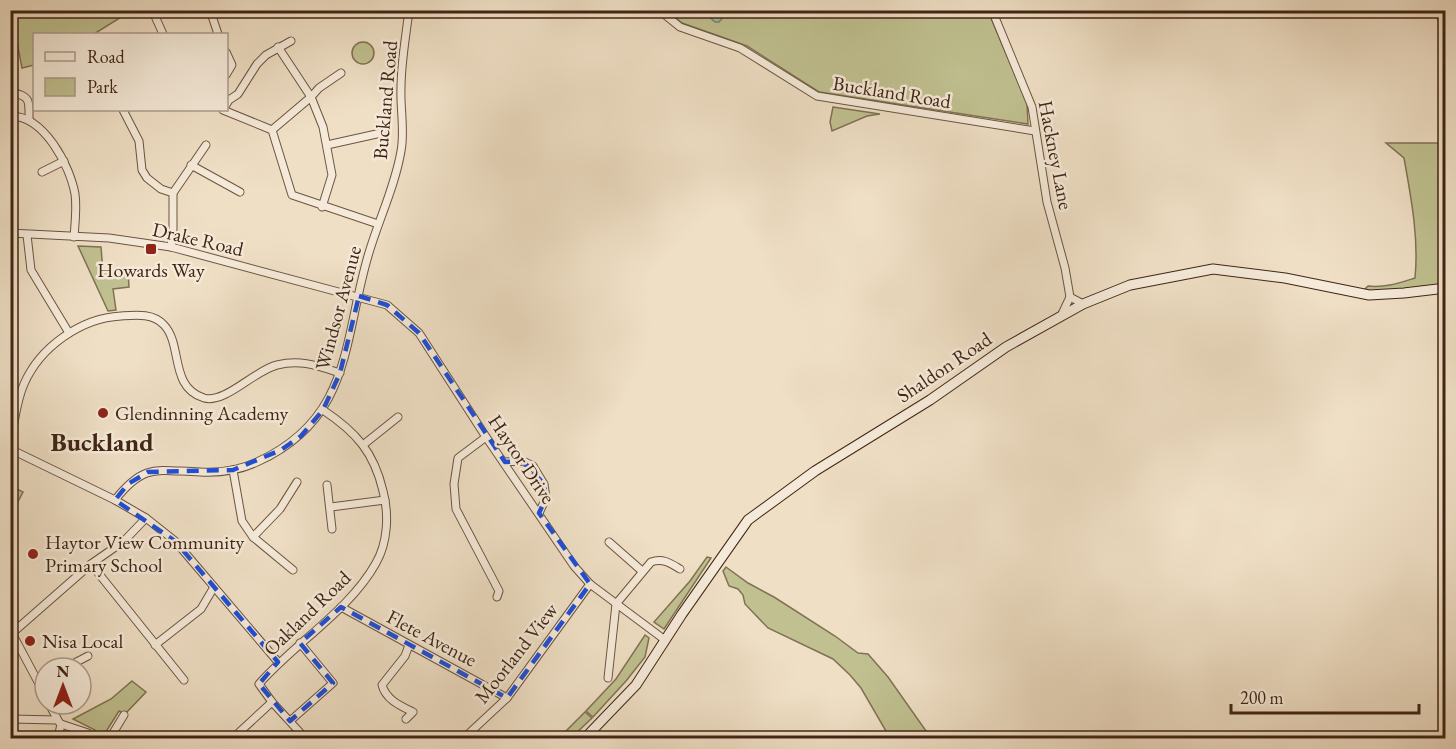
<svg xmlns="http://www.w3.org/2000/svg" width="1456" height="749" viewBox="0 0 1456 749" font-family="'EB Garamond',serif">
	<rect width="100%" height="100%" fill="#efdfc5"/>
	<filter id="stains"><feTurbulence type="fractalNoise" baseFrequency=".00333" numOctaves="4"/><feColorMatrix values="0 0 0 0 .2 0 0 0 0 .09 0 0 0 0 .02 0 0 0 .5 -.17"/></filter>
	<radialGradient id="worn" r=".72"><stop offset=".6" stop-color="#630" stop-opacity="0"/><stop offset="1" stop-color="#630" stop-opacity=".3"/></radialGradient>
	<g fill="#c0c090" stroke="#807252" stroke-width="1.5">
		<polygon points="11,11 11,10 131,11 94,34 34,34 34,65 22,68"/>
		<polygon points="667,11 988,11 1027,103 1028,124 819,92 747,46 682,23"/>
		<circle cx="363" cy="53" r="11"/>
		<polygon points="833,107 880,114 867,116 832,131 830,122"/>
		<path d="M 1386,143 L 1445,143 L 1445,285 L 1371,292 L 1364,290 L 1368,286 C 1385,288 1399,283 1415,278 C 1419,238 1411,197 1404,158 Z"/>
		<polygon points="78,246 101,247 103,272 128,271 129,287 113,289 116,310 108,311"/>
		<polygon points="11,486 23,492 11,515"/>
		<polygon points="707,557 711,558 664,629 654,622 690,581"/>
		<polygon points="726,567 748,583 774,597 835,636 858,653 868,654 888,677 931,738 890,738 861,688 850,675 833,659 768,628 745,604 743,595 738,589 729,586 723,571"/>
		<polygon points="645,635 649,638 645,657 626,681 593,717 586,711 616,679"/>
		<polygon points="132,681 146,692 125,714 119,711 102,738 95,730 73,719 111,699"/>
		<polygon points="585,712 592,718 571,738 559,738"/>
	</g>
	<polygon fill="#9abdb1" stroke="#768072" stroke-width="1.5" points="703,11 720,11 724,16 719,22 715,22"/>
	<g fill="none" stroke-linecap="round" stroke-linejoin="round">
		<g stroke="#6c5440" stroke-width="9">
			<g id="street">
				<polyline points="210,10 218,34"/>
				<polyline points="659,10 680,27 740,48 817,96 1035,131"/>
				<polyline points="992,10 1032,107 1047,202 1065,268 1070,297 1083,304"/>
				<polyline points="1438,10 1446,31"/>
				<polyline points="154,14 163,34"/>
				<polyline points="278,47 311,97 323,127 332,175 322,207"/>
				<polyline points="226,52 232,65 226,75"/>
				<path d="M 10,91 C 31,98 29,98 29,120"/>
				<polyline points="226,105 229,100 238,94 257,64 266,55 291,41"/>
				<polyline points="123,110 139,141 142,170 147,178 161,189 173,193 173,229 171,247"/>
				<polyline points="223,110 272,130 292,195 378,224"/>
				<path d="M 10,116 C 44,115 70,166 75,194 C 77,208 75,223 74,237"/>
				<polyline points="272,130 311,97 319,88 341,73"/>
				<polyline points="327,145 381,133"/>
				<polyline points="191,165 240,192"/>
				<polyline points="42,172 64,161"/>
				<polyline points="173,193 206,145"/>
				<polyline points="10,233 109,238 171,247 387,305 419,333 486,437 574,566 590,584 665,640"/>
				<polyline points="27,235 31,270 69,333"/>
				<polyline points="1061,316 1070,297"/>
				<polyline points="486,437 458,458 454,484 456,509 499,591 497,597"/>
				<path d="M 10,442 C 15,422 16,402 24,384 C 40,347 81,318 121,316 C 136,315 153,313 164,325 C 183,345 169,387 204,398 C 225,404 255,370 277,365 C 301,359 318,366 340,373"/>
				<polyline points="363,445 398,417"/>
				<polyline points="10,449 115,500 146,518 175,541 278,662"/>
				<polyline points="505,462 523,461 533,466 544,484 546,498 539,513"/>
				<polyline points="233,470 242,521 253,537 293,570"/>
				<polyline points="327,485 332,529"/>
				<path d="M 115,500 C 145,462 158,471 200,472 C 219,473 240,470 257,462 C 352,419 343,341 368,256 C 378,221 395,187 401,151 C 405,131 400,108 401,88 C 401,62 406,36 409,10"/>
				<polyline points="331,507 385,500"/>
				<polyline points="253,537 280,509 297,482"/>
				<polyline points="609,542 642,571"/>
				<polyline points="91,564 184,680"/>
				<polyline points="341,607 507,698"/>
				<polyline points="10,635 91,564 124,541 146,518"/>
				<polyline points="13,635 45,695"/>
				<polyline points="155,645 201,609 214,587"/>
				<polyline points="65,668 88,656"/>
				<path d="M 608,678 L 616,604 L 651,562 C 663,558 670,563 680,569"/>
				<polyline points="49,704 59,722"/>
				<polyline points="10,719 57,720"/>
				<path d="M 406,719 L 413,712 C 401,706 386,700 382,685 L 405,656 L 409,645"/>
				<polyline points="290,721 333,683 300,643"/>
				<polyline points="61,724 88,733 93,738"/>
				<polyline points="58,738 61,724"/>
				<polyline points="110,738 124,715"/>
				<polyline points="233,738 272,702"/>
				<path d="M 305,738 L 272,702 L 259,684 C 295,643 350,610 376,563 C 388,542 389,514 383,491 C 374,452 356,432 323,410"/>
				<polyline points="464,738 507,698 590,584"/>
			</g>
		</g>
		<g stroke="#402514" stroke-width="11">
			<polyline id="secondary" points="585,738 636,685 682,614 748,520 815,471 930,400 1006,347 1083,304 1130,285 1213,269 1285,278 1369,295 1404,293 1446,288"/>
		</g>
		<use href="#street" stroke="#f5ead9" stroke-width="7"/>
		<use href="#secondary" stroke="#f5ead9" stroke-width="9"/>
	</g>
	<path fill="none" stroke="#1d4ed8" stroke-width="4.5" stroke-dasharray="12 8" stroke-linejoin="round" d="M 359,296 L 387,305 L 419,333 L 505,462 L 523,461 L 544,484 L 546,498 L 539,513 L 590,584 L 507,698 L 341,607 L 300,643 L 333,683 L 290,721 L 259,684 L 278,662 L 175,541 L 115,500 L 128,484 L 148,472 L 233,470 L 281,450 L 301,436 L 323,410 L 340,373 Z"/>
	<g fill="#8f2418" stroke="#f5ead9" stroke-width="2">
		<rect x="145" y="243" width="12" height="12" rx="3"/>
		<circle cx="103" cy="413" r="6"/>
		<circle cx="33" cy="554" r="6"/>
		<circle cx="30" cy="641" r="6"/>
	</g>
	<g text-anchor="middle" stroke-width="5" stroke-linejoin="round" paint-order="stroke">
		<g font-size="20" fill="#402514" stroke="#f5ead9">
			<text transform="translate(892 92) rotate(9)" y="7">Buckland Road</text>
			<text transform="translate(385 100) rotate(-85)" y="7">Buckland Road</text>
			<text transform="translate(1056 155) rotate(79)" y="7">Hackney Lane</text>
			<text transform="translate(198 239) rotate(13)" y="7">Drake Road</text>
			<text transform="translate(338 308) rotate(-75)" y="7">Windsor Avenue</text>
			<text transform="translate(944 367) rotate(-34)" y="7">Shaldon Road</text>
			<text transform="translate(522 459) rotate(56)" y="7">Haytor Drive</text>
			<text transform="translate(307 613) rotate(-44)" y="7">Oakland Road</text>
			<text transform="translate(432 638) rotate(28)" y="7">Flete Avenue</text>
			<text transform="translate(516 653) rotate(-52)" y="7">Moorland View</text>
		</g>
		<g font-size="20" fill="#402514" stroke="#f5ead9" text-anchor="start">
			<text x="151" y="277" text-anchor="middle">Howards Way</text>
			<text x="115" y="420">Glendinning Academy</text>
			<text x="45" y="549">Haytor View Community<tspan x="45" dy="23">Primary School</tspan></text>
			<text x="42" y="648">Nisa Local</text>
		</g>
		<g font-size="26" font-weight="bold" fill="#402514" stroke="#f5ead9">
			<text x="102" y="451">Buckland</text>
		</g>
	</g>
	<rect width="1456" height="749" fill="none" stroke="#efdfc5" stroke-width="36"/>
	<rect x="12" y="12" width="1432" height="725" fill="none" stroke="#402514" stroke-width="3"/>
	<rect x="18" y="18" width="1420" height="713" fill="none" stroke="#402514" stroke-width="1.5"/>
	<rect x="33" y="33" width="195" height="78" fill="#f5ead9" stroke="#ad9b8a" stroke-width="1.5"/>
	<rect x="45" y="52" width="30" height="9" fill="#f5ead9" stroke="#ad9b8a" stroke-width="1.5"/>
	<text x="87" y="63" font-size="18" fill="#402514">Road</text>
	<rect x="45" y="78" width="30" height="18" fill="#c0c090" stroke="#ad9b8a" stroke-width="1.5"/>
	<text x="87" y="93" font-size="18" fill="#402514">Park</text>
	<g transform="translate(63 686)"><circle r="28" fill="#f5ead9" stroke="#ad9b8a" stroke-width="1.5"/>
	<path d="M0-4.5L10 22L0 15L-10 22Z" fill="#8f2418"/>
	<text y="-9" font-size="16" font-weight="bold" text-anchor="middle" fill="#402514">N</text>
	</g>
	<path d="M1231 704v9h188v-9" fill="none" stroke="#402514" stroke-width="3"/>
	<text x="1240" y="704" font-size="18" fill="#402514" stroke="#f5ead9" stroke-width="4.5" paint-order="stroke">200 m</text>
	<rect width="100%" height="100%" filter="url(#stains)"/>
	<rect width="100%" height="100%" fill="url(#worn)"/>
</svg>
